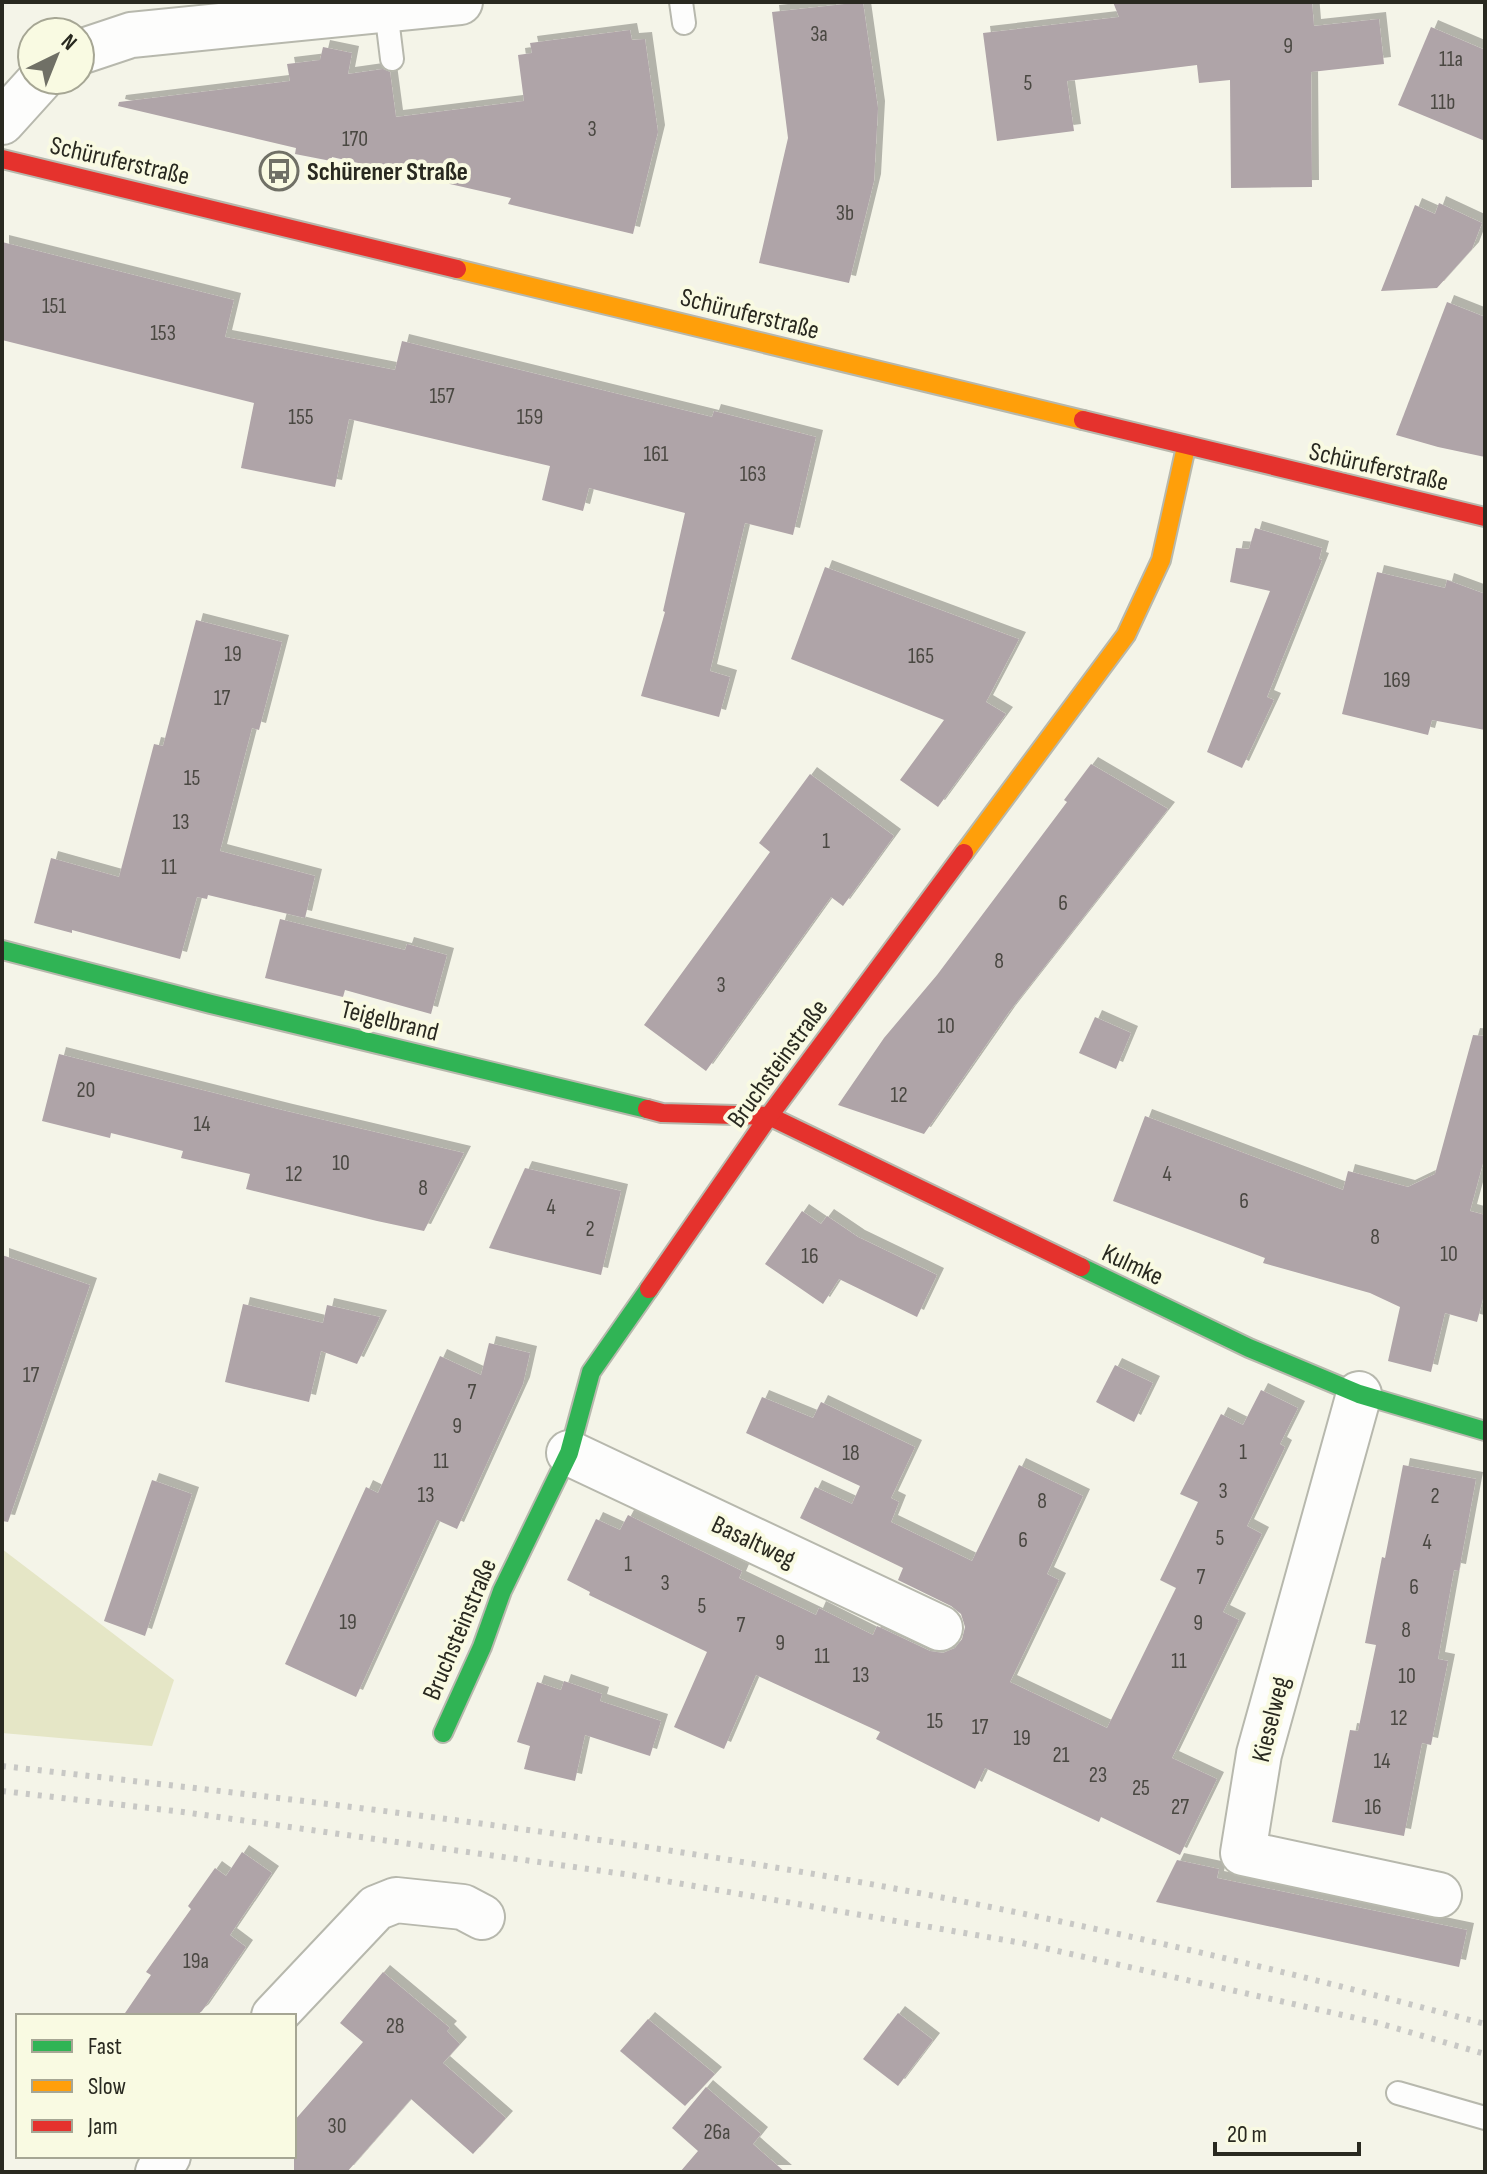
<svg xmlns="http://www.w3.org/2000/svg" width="1487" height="2174" viewBox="0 0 1487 2174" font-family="'Sofia Sans Condensed',sans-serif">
	<defs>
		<filter id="shadow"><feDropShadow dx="7" dy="-7" stdDeviation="0" flood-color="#0004"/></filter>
	</defs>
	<rect width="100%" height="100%" fill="#f4f4e8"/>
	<polygon fill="#e5e6c6" points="2,1549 174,1680 152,1746 2,1733"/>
	<g fill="#afa4a8" filter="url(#shadow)">
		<polygon points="863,2 878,108 874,181 849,283 759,263 788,138 772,12"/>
		<polygon points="1113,2 1312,2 1314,26 1379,19 1384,64 1311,72 1312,187 1231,188 1230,80 1199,83 1197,65 1067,81 1074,131 997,141 983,33 1119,17"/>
		<polygon points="1431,27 1485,50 1485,141 1398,105"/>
		<polygon points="630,30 632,40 645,39 658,132 633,234 508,204 511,198 332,157 331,161 295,154 296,148 118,106 119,102 290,81 287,64 320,60 323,47 352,53 348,74 383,69 390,72 396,117 524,101 518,55 532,53 530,43"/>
		<polygon points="1439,203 1482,223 1472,249 1437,288 1381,291 1415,205 1435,214"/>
		<polygon points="2,242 234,300 225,337 395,370 402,341 712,417 714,411 816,437 793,535 745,523 710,671 730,677 719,717 641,696 665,612 663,611 685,513 589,488 583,511 542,500 550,466 349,419 335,487 241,468 254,403 2,340"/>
		<polygon points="1447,302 1485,317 1485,457 1438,447 1396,435"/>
		<polygon points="1255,528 1322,548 1319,559 1322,560 1267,697 1274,700 1242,768 1207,752 1270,591 1230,582 1236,548 1249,549"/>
		<polygon points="825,567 1019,639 986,702 1006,714 938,807 900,780 944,720 791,659"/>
		<polygon points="1377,572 1445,588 1447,580 1485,594 1485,730 1432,720 1428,735 1342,714"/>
		<polygon points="196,620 282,642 259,730 252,728 220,851 315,876 305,918 208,895 207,899 197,897 180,959 72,930 72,933 34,923 51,858 119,877 154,744 163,746"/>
		<polygon points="1091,764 1168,809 1009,1012 924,1134 838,1105 884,1038 937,975 1067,802 1064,800"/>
		<polygon points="810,774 894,836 843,906 831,897 706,1071 644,1025 770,852 759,843"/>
		<polygon points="280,919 405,950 407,944 447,955 431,1014 345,990 343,997 265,978"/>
		<polygon points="1095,1017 1131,1033 1116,1069 1079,1053"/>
		<polygon points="1473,1035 1485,1036 1485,1156 1470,1211 1485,1215 1485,1291 1477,1322 1445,1313 1431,1372 1388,1361 1400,1307 1370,1293 1263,1263 1265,1258 1113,1201 1145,1116 1343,1190 1348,1171 1408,1187 1435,1174"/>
		<polygon points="59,1054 286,1111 464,1153 424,1231 377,1221 246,1189 250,1174 181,1158 183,1151 111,1133 110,1138 42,1121"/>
		<polygon points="525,1168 621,1191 601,1275 489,1248"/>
		<polygon points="802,1211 821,1224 827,1216 858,1237 937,1275 917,1317 839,1279 823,1304 765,1264"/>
		<polygon points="2,1255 90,1285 8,1522 2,1521"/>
		<polygon points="243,1304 323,1323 327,1305 380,1317 357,1364 321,1351 309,1402 225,1382"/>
		<polygon points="489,1343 530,1353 523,1384 457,1529 437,1520 356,1697 285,1664 366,1487 378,1493 440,1356 481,1375"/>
		<polygon points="1115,1365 1153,1383 1134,1422 1096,1402"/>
		<polygon points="1261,1390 1298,1408 1280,1444 1285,1447 1247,1526 1262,1534 1223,1612 1239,1620 1172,1758 1217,1779 1180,1855 1101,1817 1099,1822 985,1768 975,1789 876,1739 880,1732 756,1675 724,1749 674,1727 707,1652 589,1595 590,1592 567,1580 596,1519 620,1530 628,1515 742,1571 739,1578 816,1615 819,1608 873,1635 877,1626 930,1651 943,1653 955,1648 962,1639 965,1627 961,1614 951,1606 898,1580 903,1568 800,1518 815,1487 852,1504 860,1486 746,1433 762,1397 813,1418 821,1402 915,1447 891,1498 899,1502 891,1522 972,1561 1019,1465 1083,1496 1047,1574 1059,1580 1010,1682 1107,1728 1176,1588 1160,1580 1198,1502 1180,1494 1221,1414 1243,1425"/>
		<polygon points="1403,1465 1476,1479 1459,1571 1454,1570 1438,1659 1448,1661 1431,1745 1422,1743 1404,1836 1332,1822 1350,1730 1358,1731 1376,1645 1365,1643 1382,1557 1385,1558"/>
		<polygon points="152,1480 192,1494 145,1636 104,1621"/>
		<polygon points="564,1681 602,1694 600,1701 661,1721 650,1756 585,1735 575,1781 524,1769 530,1746 517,1742 537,1682 561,1690"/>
		<polygon points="242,1852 272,1873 230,1935 246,1947 202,2011 196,2016 123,2016 151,1975 146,1972 191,1909 188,1906 215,1868 226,1876"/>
		<polygon points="1177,1860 1219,1869 1217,1878 1467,1930 1459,1967 1156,1902"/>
		<polygon points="383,1972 450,2028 447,2031 460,2044 443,2063 506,2118 473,2154 411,2099 347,2172 294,2172 294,2121 363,2042 340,2023"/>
		<polygon points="898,2013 933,2040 898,2086 863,2059"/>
		<polygon points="648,2019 715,2074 685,2106 620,2051"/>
		<polygon points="706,2087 761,2134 753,2144 785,2172 680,2172 698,2151 672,2128"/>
	</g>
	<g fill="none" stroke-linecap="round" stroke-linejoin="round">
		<g stroke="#b7b8ad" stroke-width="26">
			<g id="lane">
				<polyline points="681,2 684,23"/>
				<polyline points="386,10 392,59"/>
				<polyline points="1398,2093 1485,2118"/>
			</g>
		</g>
		<g stroke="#b7b8ad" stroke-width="48">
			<g id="street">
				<polyline points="80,52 131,35 460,2"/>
				<polyline points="2,122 40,80"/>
				<polyline points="1359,1394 1259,1754 1243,1853 1439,1895"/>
				<polyline points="569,1453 940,1628"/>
				<polyline points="274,2016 376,1908 396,1900 463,1907 482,1917"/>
				<polyline points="158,2172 168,2156"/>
			</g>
		</g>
		<g stroke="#b7b8ad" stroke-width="22">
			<g id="fast">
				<polyline points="2,950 211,1004 647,1109"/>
				<polyline points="1081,1267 1249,1348 1359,1394 1485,1431"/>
				<polyline points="443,1733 482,1647 502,1591 569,1453 591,1372 649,1289"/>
			</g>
		</g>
		<g stroke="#b7b8ad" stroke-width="22">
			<g id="slow">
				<polyline points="457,269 1083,420"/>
				<polyline points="964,853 1126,635 1161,560 1186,447"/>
			</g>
		</g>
		<g stroke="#b7b8ad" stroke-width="22">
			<g id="jam">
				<polyline points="2,159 457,269"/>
				<polyline points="1083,420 1485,517"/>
				<polyline points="647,1109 662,1113 769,1116 1081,1267"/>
				<polyline points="649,1289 769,1116 964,853"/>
			</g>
		</g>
		<use href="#lane" stroke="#fdfdfc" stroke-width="22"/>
		<use href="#street" stroke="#fdfdfc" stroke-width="44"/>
		<use href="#fast" stroke="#30b455" stroke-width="18"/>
		<use href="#slow" stroke="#ff9f0a" stroke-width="18"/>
		<use href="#jam" stroke="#e5322d" stroke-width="18"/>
		<g stroke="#c8c8c5" stroke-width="6" stroke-dasharray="4 8" stroke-linecap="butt">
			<path d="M 2,1766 C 310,1801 620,1836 924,1894 C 1113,1930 1299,1974 1485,2024"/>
			<polyline points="2,1791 183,1812 631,1875 1022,1943 1378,2023 1485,2054"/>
		</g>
	</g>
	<defs>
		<g id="bus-ring" transform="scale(2)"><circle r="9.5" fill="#f9fae2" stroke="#707066" stroke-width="1.5"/><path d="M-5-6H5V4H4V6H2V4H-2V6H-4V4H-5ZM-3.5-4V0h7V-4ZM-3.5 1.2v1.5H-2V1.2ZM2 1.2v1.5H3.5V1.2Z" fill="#707066"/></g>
	</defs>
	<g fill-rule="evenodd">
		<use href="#bus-ring" x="279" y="171"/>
	</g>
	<g text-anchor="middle" stroke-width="8" stroke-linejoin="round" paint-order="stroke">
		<g font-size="22" fill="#4a4842">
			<text x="819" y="41">3a</text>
			<text x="1288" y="53">9</text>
			<text x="1451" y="66">11a</text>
			<text x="1028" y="90">5</text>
			<text x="1443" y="109">11b</text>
			<text x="592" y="136">3</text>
			<text x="355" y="146">170</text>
			<text x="845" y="220">3b</text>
			<text x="54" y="313">151</text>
			<text x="163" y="340">153</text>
			<text x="442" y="403">157</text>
			<text x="301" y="424">155</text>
			<text x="530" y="424">159</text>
			<text x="656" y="461">161</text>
			<text x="753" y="481">163</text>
			<text x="233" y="661">19</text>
			<text x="921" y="663">165</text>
			<text x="1397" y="687">169</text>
			<text x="222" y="705">17</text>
			<text x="192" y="785">15</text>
			<text x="181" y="829">13</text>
			<text x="826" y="848">1</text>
			<text x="169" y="874">11</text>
			<text x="1063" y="910">6</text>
			<text x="999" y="968">8</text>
			<text x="721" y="992">3</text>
			<text x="946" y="1033">10</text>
			<text x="86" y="1097">20</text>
			<text x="899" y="1102">12</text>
			<text x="202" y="1131">14</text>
			<text x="341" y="1170">10</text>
			<text x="294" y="1181">12</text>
			<text x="1167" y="1181">4</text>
			<text x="423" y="1195">8</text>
			<text x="1244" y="1208">6</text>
			<text x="551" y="1214">4</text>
			<text x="590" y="1236">2</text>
			<text x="1375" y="1244">8</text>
			<text x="1449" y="1261">10</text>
			<text x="810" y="1263">16</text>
			<text x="31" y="1382">17</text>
			<text x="472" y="1399">7</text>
			<text x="457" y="1433">9</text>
			<text x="1243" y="1459">1</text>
			<text x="851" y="1460">18</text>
			<text x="441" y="1468">11</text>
			<text x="1223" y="1498">3</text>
			<text x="426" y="1502">13</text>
			<text x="1435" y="1503">2</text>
			<text x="1042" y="1508">8</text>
			<text x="1220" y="1545">5</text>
			<text x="1023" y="1547">6</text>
			<text x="1427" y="1549">4</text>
			<text x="628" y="1571">1</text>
			<text x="1201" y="1584">7</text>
			<text x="665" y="1590">3</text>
			<text x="1414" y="1594">6</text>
			<text x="702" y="1613">5</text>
			<text x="348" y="1629">19</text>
			<text x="1198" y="1630">9</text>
			<text x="741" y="1632">7</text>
			<text x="1406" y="1637">8</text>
			<text x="780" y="1650">9</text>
			<text x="822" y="1663">11</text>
			<text x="1179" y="1668">11</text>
			<text x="861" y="1682">13</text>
			<text x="1407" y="1683">10</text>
			<text x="1399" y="1725">12</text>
			<text x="935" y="1728">15</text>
			<text x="980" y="1734">17</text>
			<text x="1022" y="1745">19</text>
			<text x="1061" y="1762">21</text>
			<text x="1382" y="1768">14</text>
			<text x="1098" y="1782">23</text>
			<text x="1141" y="1795">25</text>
			<text x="1180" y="1814">27</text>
			<text x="1373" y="1814">16</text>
			<text x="196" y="1968">19a</text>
			<text x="395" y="2033">28</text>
			<text x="337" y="2133">30</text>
			<text x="717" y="2139">26a</text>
		</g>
		<g font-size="26" fill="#292920" stroke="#f9fae2">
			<text transform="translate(120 160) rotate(13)" y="9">Schüruferstraße</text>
			<text transform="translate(750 313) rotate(14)" y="9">Schüruferstraße</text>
			<text transform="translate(1379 466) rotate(13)" y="9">Schüruferstraße</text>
			<text transform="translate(390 1020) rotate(14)" y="9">Teigelbrand</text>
			<text transform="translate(777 1063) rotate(-54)" y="9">Bruchsteinstraße</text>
			<text transform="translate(1133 1264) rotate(25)" y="9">Kulmke</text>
			<text transform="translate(754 1541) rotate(25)" y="9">Basaltweg</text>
			<text transform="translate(459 1629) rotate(-67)" y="9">Bruchsteinstraße</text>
			<text transform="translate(1270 1719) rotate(-76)" y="9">Kieselweg</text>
		</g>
		<g font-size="26" font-weight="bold" fill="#292920" stroke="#f9fae2" text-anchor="start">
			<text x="307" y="180">Schürener Straße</text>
		</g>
	</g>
	<rect width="1487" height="2174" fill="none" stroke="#292920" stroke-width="8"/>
	<rect x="16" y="2014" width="280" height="144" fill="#f9fae2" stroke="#a6a694" stroke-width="2"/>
	<rect x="32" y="2040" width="40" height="12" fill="#30b455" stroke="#a6a694" stroke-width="2"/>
	<text x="88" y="2054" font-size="24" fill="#292920">Fast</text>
	<rect x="32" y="2080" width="40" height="12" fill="#ff9f0a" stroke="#a6a694" stroke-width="2"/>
	<text x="88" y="2094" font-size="24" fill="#292920">Slow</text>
	<rect x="32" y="2120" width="40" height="12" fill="#e5322d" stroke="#a6a694" stroke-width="2"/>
	<text x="88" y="2134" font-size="24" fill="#292920">Jam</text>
	<g transform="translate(56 56) rotate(43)"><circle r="38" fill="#f9fae2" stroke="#a6a694" stroke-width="2"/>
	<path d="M0-6L14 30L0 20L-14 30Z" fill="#707066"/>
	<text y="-12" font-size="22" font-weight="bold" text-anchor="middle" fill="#292920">N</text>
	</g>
	<path d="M1215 2142v12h144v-12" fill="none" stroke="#292920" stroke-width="4"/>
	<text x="1227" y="2142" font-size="24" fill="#292920" stroke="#f9fae2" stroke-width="6" paint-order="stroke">20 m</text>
</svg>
